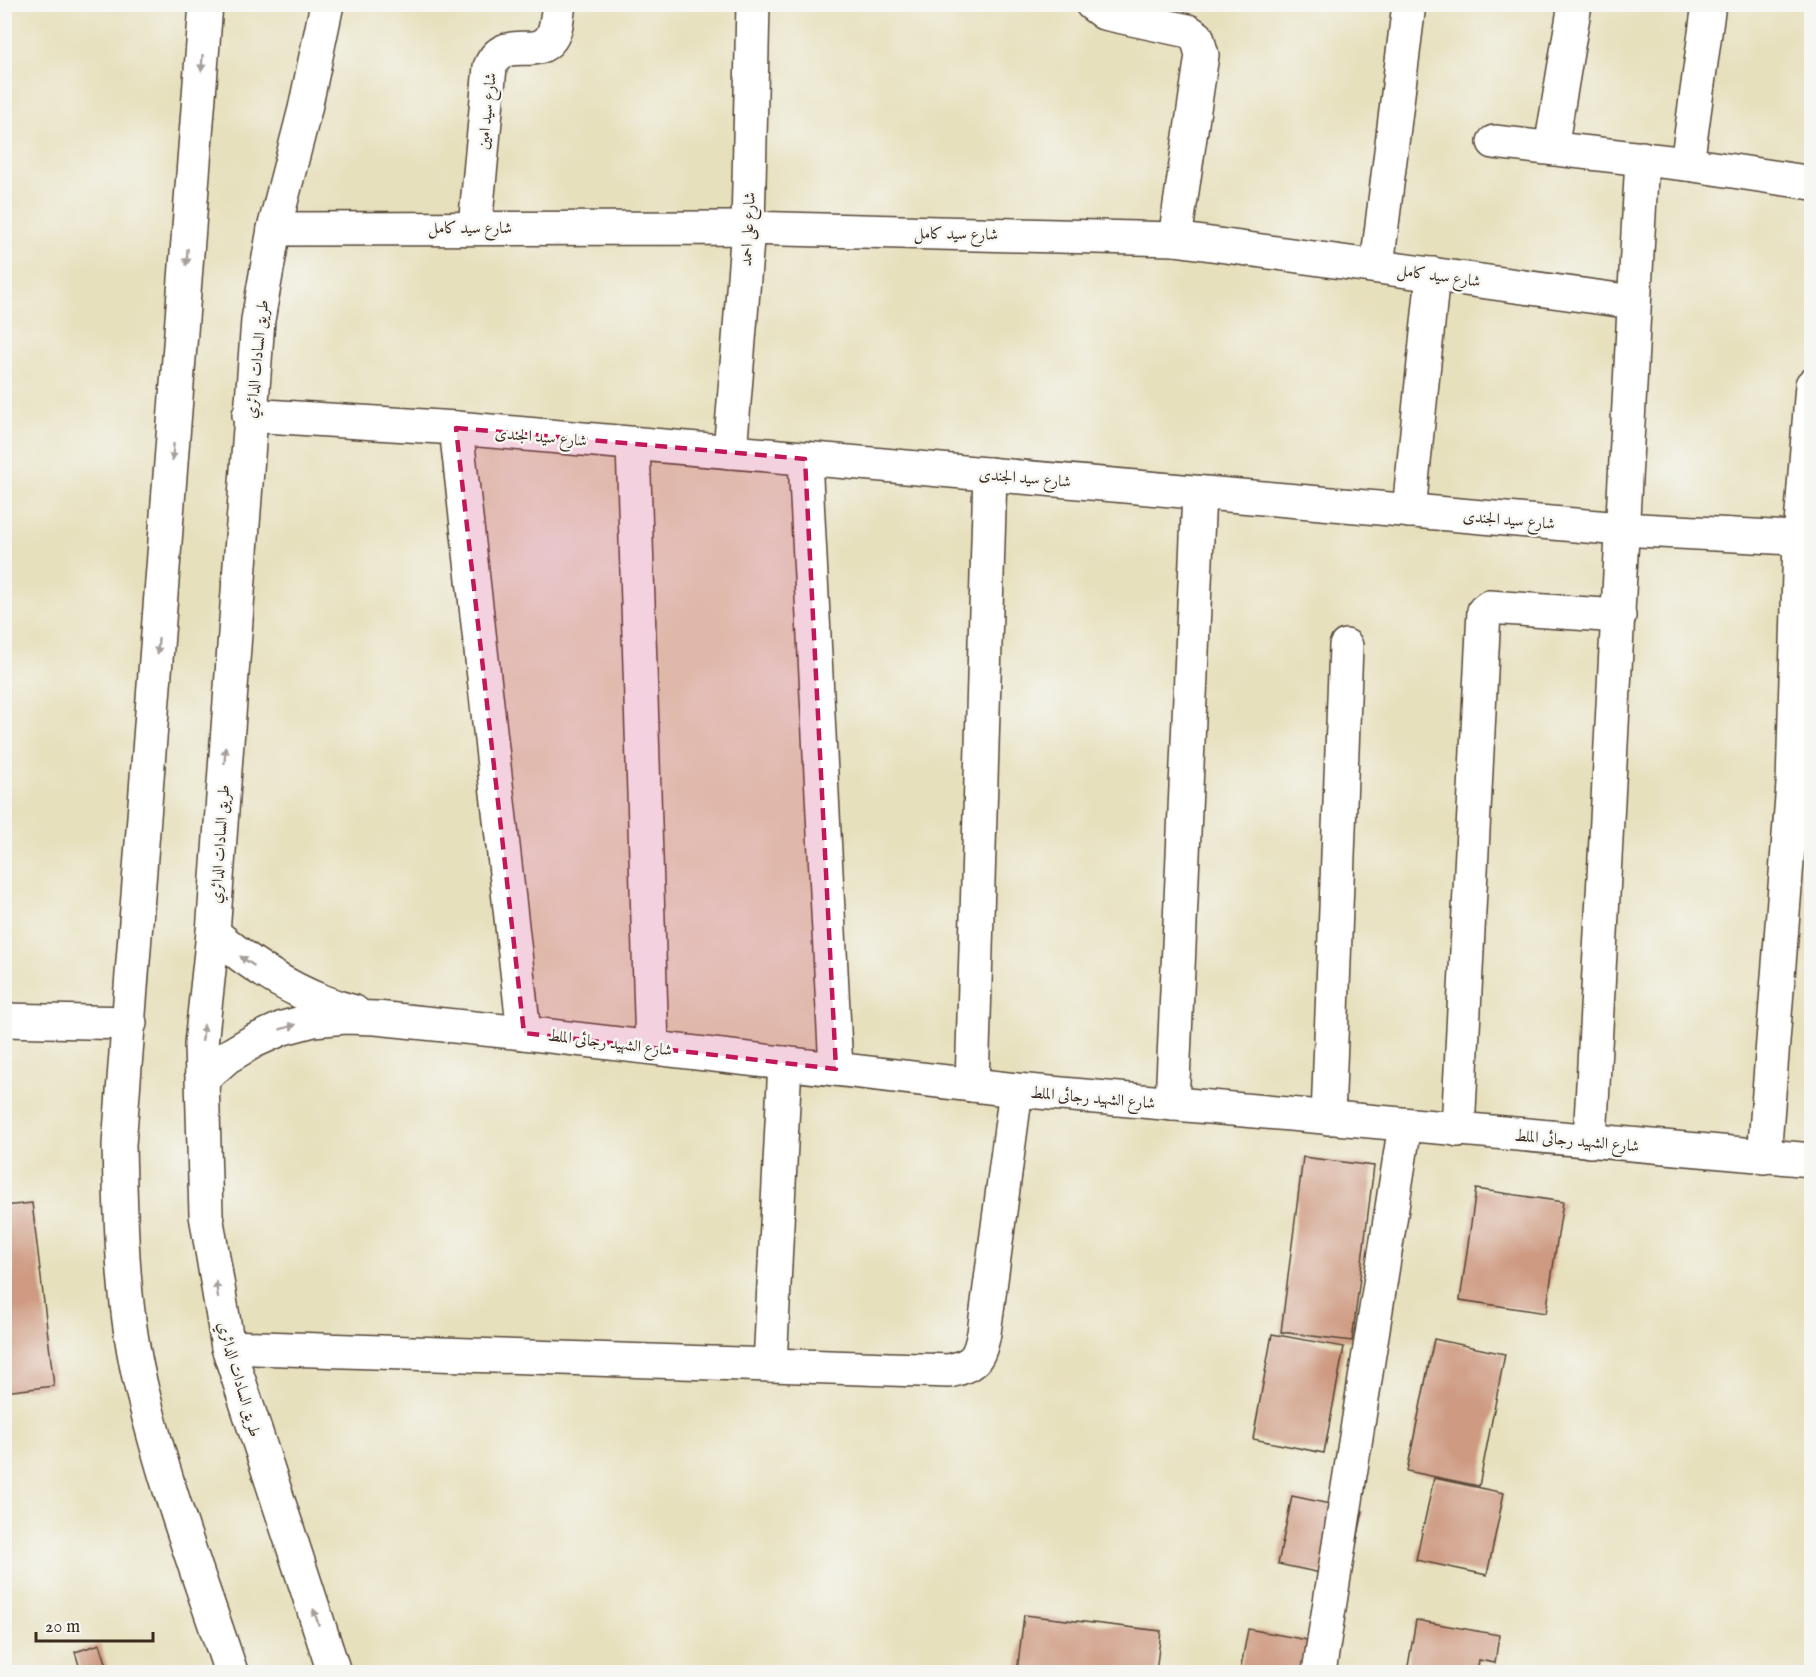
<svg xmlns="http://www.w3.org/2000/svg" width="1816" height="1677" viewBox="0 0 1816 1677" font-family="'IM FELL English',Amiri,serif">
	<rect width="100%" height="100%" fill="#f6f6f2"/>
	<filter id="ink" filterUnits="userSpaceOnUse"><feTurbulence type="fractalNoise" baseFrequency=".0167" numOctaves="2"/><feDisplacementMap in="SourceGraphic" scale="12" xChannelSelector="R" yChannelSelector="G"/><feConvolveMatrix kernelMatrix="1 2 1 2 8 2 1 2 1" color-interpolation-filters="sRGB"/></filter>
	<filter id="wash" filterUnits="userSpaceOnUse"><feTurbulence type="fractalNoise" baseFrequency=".008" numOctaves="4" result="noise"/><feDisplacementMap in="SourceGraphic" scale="24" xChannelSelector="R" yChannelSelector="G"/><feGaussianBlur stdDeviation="1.35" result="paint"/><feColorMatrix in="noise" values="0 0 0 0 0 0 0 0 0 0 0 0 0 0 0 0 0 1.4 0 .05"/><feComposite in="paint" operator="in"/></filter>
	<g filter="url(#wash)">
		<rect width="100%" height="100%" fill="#e7e0bd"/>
		<g id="blocks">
			<g fill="#ce9a81">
				<polygon points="1303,1157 1374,1166 1352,1341 1281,1332"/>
				<polygon points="1476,1189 1563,1202 1546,1313 1460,1300"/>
				<polygon points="32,1203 54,1386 4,1392 4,1206"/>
				<polygon points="1272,1334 1344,1347 1324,1453 1253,1439"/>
				<polygon points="1434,1339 1505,1354 1479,1486 1407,1471"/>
				<polygon points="1434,1478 1504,1493 1487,1575 1416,1560"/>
				<polygon points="1292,1496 1363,1511 1349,1579 1278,1564"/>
				<polygon points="1024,1615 1161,1631 1156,1672 1017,1672"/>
				<polygon points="1416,1620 1499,1635 1495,1663 1479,1660 1477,1672 1407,1672"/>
				<polygon points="1248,1629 1318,1642 1312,1672 1240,1672"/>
				<polygon points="100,1644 109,1672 81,1672 75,1652"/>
			</g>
		</g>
	</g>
	<g filter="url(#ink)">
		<use href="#blocks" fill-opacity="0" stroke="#554536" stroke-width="1.5"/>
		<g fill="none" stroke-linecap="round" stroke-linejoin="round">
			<g stroke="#554536" stroke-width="36">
				<g id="street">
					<polyline points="1092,4 1104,13 1188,31 1197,37 1202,55 1175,239"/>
					<polyline points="1494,142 1687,164 1812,183"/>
					<polyline points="1551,148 1575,4"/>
					<polyline points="1687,164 1709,4"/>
					<path d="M 475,227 L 490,67 C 504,33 535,61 551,38 C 557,29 557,15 559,4"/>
					<polyline points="274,229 748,228 1175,239 1633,302"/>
					<polyline points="1377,266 1409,4"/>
					<polyline points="249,415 456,428 1621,529 1812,539"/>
					<polyline points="456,428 524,1033"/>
					<polyline points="633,444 652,1047"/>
					<polyline points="730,452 748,228 753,4"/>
					<polyline points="805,459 836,1069"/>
					<polyline points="1409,511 1433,274"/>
					<path d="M 213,933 C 255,969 301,998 354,1012"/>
					<polyline points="4,1020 130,1023"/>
					<polyline points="203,1078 227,1057 254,1041 283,1028 313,1020 345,1017 376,1018 524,1033 1016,1090 1812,1160"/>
					<polyline points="972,1085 990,474"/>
					<polyline points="1172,1104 1199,493"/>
					<polyline points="1328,1118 1346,646"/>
					<polyline points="1458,1130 1484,611 1489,607 1619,616"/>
					<polyline points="1590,1141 1642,158"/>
					<polyline points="1764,1157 1793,784 1800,538 1812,385"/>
					<path d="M 228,1347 L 949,1371 C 975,1365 979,1358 984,1333 L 1016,1090"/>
					<polyline points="770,1365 785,1063"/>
					<polyline points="1319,1672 1405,1125"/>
				</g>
			</g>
			<g stroke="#554536" stroke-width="36">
				<g id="highway">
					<path d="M 206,4 L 119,1145 C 121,1227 122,1310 142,1390 C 165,1486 200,1579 231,1672"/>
					<polyline points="327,4 305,109 274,229 258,320 213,933 201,1044 206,1215 228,1347 334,1672"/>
				</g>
			</g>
			<use href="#street" stroke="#fff" stroke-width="33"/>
			<use href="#highway" stroke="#fff" stroke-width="33"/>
		</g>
		<defs><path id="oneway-solid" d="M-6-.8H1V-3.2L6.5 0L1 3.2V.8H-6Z" transform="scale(1.5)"/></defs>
		<g fill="#a79f9a">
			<use href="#oneway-solid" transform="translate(202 63) rotate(94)"/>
			<use href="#oneway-solid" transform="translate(187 257) rotate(94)"/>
			<use href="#oneway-solid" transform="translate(173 452) rotate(94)"/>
			<use href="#oneway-solid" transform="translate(158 646) rotate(94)"/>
			<use href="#oneway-solid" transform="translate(225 755) rotate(-86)"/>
			<use href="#oneway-solid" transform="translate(247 961) rotate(-146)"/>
			<use href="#oneway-solid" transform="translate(288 1027) rotate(-17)"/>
			<use href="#oneway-solid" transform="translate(203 1033) rotate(-84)"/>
			<use href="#oneway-solid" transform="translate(217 1290) rotate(-98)"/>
			<use href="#oneway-solid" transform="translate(316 1617) rotate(-108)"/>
		</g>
	</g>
	<path fill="#c2185b" fill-opacity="0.2" stroke="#c2185b" stroke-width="4.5" stroke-dasharray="12 8" stroke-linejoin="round" d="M 456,428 L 805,459 L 836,1069 L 524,1033 Z"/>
	<g text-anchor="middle" stroke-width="5" stroke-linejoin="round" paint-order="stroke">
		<g font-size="16" fill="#3b2a1e" stroke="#f6f6f2">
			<text transform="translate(486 111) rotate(-84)" y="6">شارع سيد امين</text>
			<text x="470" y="233">شارع سيد كامل</text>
			<text transform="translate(747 229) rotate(-87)" y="6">شارع على احمد</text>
			<text transform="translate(956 233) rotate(1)" y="6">شارع سيد كامل</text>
			<text transform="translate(1439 275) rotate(8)" y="6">شارع سيد كامل</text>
			<text transform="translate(256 359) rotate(-84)" y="6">طريق السادات الدائري</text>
			<text transform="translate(541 436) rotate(5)" y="6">شارع سيد الجندى</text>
			<text transform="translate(1025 477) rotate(5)" y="6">شارع سيد الجندى</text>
			<text transform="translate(1509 519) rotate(5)" y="6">شارع سيد الجندى</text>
			<text transform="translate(219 844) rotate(-86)" y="6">طريق السادات الدائري</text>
			<text transform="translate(610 1042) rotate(7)" y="6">شارع الشهيد رجائى الملط</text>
			<text transform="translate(1093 1097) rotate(5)" y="6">شارع الشهيد رجائى الملط</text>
			<text transform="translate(1577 1140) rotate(5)" y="6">شارع الشهيد رجائى الملط</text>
			<text transform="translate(240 1379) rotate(74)" y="6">طريق السادات الدائري</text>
		</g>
	</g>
	<rect width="1816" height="1677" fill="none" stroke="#f6f6f2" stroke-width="24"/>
	<path d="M36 1632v9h117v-9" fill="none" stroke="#3b2a1e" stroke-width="3"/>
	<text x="45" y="1632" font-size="18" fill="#3b2a1e" stroke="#f6f6f2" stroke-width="4.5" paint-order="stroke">20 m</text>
</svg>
